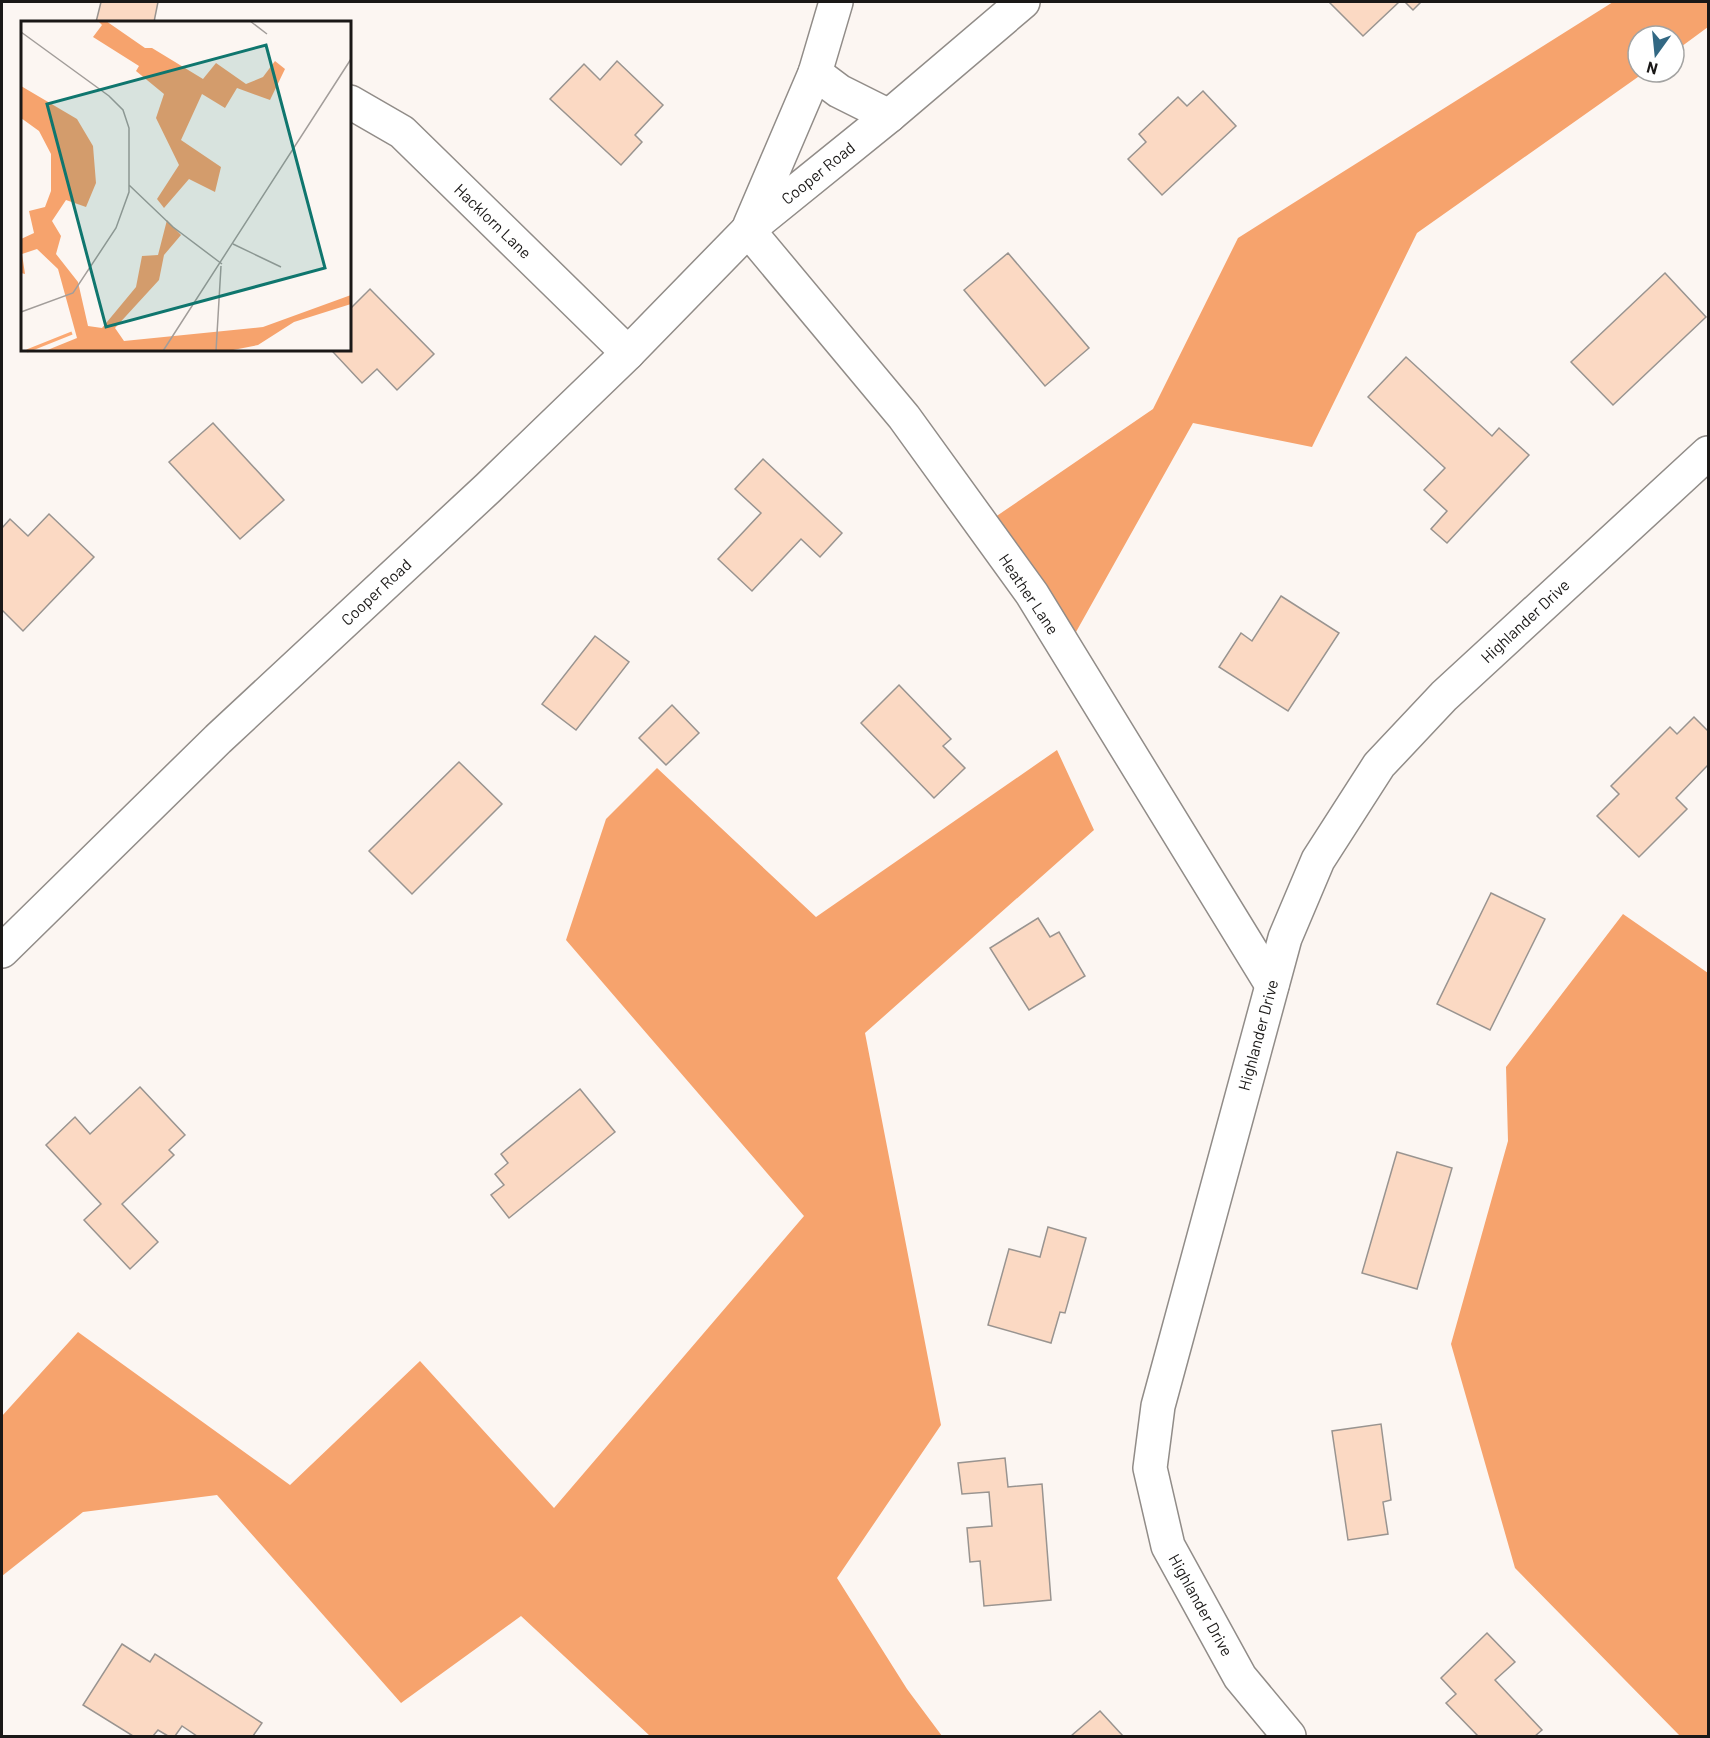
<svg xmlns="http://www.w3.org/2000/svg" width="1710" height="1738" viewBox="0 0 1710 1738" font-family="Barlow,sans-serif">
	<rect width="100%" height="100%" fill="#fcf6f2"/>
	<g fill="#f6a36d">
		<polygon points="1613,2 1708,2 1708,27 1674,52 1674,36 1638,36 1638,72 1645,72 1417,233 1312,447 1193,423 1062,657 985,524 1153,409 1238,238"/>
		<polygon points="1057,750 1094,830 865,1033 941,1425 837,1578 907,1689 942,1736 650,1736 521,1616 401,1703 217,1495 83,1512 2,1576 2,1416 78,1332 290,1485 420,1361 554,1508 804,1216 566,940 606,819 657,768 816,917"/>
		<polygon points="1623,914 1708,973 1708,1736 1680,1736 1515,1568 1451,1344 1508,1141 1506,1067"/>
	</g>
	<g fill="#fbd9c3" stroke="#999490" stroke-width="1.5">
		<polygon points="101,2 158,2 154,22 96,22"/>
		<polygon points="1329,2 1399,2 1363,36"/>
		<polygon points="1405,2 1421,2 1413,10"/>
		<polygon points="617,61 663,105 635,135 642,142 621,165 550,99 584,64 600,80"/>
		<polygon points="1203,91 1236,126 1162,195 1128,159 1146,142 1139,134 1178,97 1187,106"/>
		<polygon points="1008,253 1089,348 1045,386 964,290"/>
		<polygon points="1665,273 1706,317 1613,405 1571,362"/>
		<polygon points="370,289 434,354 397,390 377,369 362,383 333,352 336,350 350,350 350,309"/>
		<polygon points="1406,357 1492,436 1499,428 1529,455 1447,543 1431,529 1447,511 1424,490 1445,468 1368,397"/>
		<polygon points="213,423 284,500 240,539 169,462"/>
		<polygon points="763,459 842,533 820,557 801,539 752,591 718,559 761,513 735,489"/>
		<polygon points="49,514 94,557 23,631 2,610 2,528 10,519 28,536"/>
		<polygon points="1281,596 1339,633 1288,711 1219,667 1241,633 1252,641"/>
		<polygon points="595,636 629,662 576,730 542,704"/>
		<polygon points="899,685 951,739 943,746 965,768 934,798 861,723"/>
		<polygon points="672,705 699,733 666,765 639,738"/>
		<polygon points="1694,717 1708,731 1708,765 1676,798 1687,809 1639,857 1597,816 1619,794 1611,786 1670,727 1677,734"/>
		<polygon points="459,762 502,804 412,894 369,851"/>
		<polygon points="1491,893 1545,919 1490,1030 1437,1004"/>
		<polygon points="1038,918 1050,937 1059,932 1085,976 1029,1010 990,948"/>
		<polygon points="140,1087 185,1135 169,1150 174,1155 122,1204 158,1242 130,1269 84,1220 101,1204 46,1145 75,1117 90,1134"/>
		<polygon points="580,1089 615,1132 509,1218 491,1195 504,1185 495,1174 508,1163 501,1154"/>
		<polygon points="1397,1152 1452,1168 1417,1289 1362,1273"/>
		<polygon points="1048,1227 1086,1238 1065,1313 1060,1312 1051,1343 988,1325 1009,1249 1040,1257"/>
		<polygon points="1381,1424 1391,1500 1383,1502 1388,1534 1348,1540 1332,1431"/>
		<polygon points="1005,1458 1008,1487 1042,1484 1051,1600 984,1606 980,1561 970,1562 967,1528 992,1526 989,1492 962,1494 958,1463"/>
		<polygon points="1487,1633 1515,1662 1495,1680 1542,1730 1535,1736 1478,1736 1446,1703 1456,1694 1441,1678"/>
		<polygon points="122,1644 150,1662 155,1654 262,1723 253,1736 197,1736 182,1726 175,1736 168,1736 158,1730 153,1736 133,1736 83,1705"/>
		<polygon points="1100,1711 1123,1736 1071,1736"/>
	</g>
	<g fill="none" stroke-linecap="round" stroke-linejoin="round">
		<g stroke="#918c88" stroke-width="36">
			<g id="minor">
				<polyline points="815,73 839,91 889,116"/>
				<polyline points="350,102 402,132 628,353"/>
				<polyline points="750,225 815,73 836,2"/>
				<polyline points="748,230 904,417 1032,594 1272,985"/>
				<polyline points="2,951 218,739 488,488 628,353 748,230 889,116 1023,2"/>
				<polyline points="1289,1736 1240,1677 1168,1546 1150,1468 1158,1406 1285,938 1318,860 1379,765 1444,696 1708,453"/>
			</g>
		</g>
		<use href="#minor" stroke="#fff" stroke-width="33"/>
	</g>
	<g text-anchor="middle" stroke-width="5" stroke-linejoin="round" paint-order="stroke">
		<g font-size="16" fill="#1a1817" stroke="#fff">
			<text transform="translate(818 173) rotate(-39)" y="6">Cooper Road</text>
			<text transform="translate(493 221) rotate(44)" y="6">Hacklorn Lane</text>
			<text transform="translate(376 592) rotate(-43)" y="6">Cooper Road</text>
			<text transform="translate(1029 594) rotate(56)" y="6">Heather Lane</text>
			<text transform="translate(1525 621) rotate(-43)" y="6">Highlander Drive</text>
			<text transform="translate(1258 1035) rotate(-75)" y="6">Highlander Drive</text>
			<text transform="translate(1201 1605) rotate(61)" y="6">Highlander Drive</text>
		</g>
	</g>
	<g transform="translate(21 21)">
		<rect width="330" height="330" fill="#fcf6f2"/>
		<path d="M 77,0 L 85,0 L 124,27 L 131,27 L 182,58 L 195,42 L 225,63 L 242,56 L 254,40 L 264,48 L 249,79 L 216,67 L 204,87 L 181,73 L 160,119 L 200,146 L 194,171 L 168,158 L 143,187 L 136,178 L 158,144 L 135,97 L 143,73 L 115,50 L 118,45 L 72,16 L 81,4 ZM 0,65 L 56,98 L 72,125 L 75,162 L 65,186 L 45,179 L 31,200 L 40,215 L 35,233 L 57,261 L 67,305 L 81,307 L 115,266 L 121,235 L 137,234 L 146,199 L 160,214 L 143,234 L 138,259 L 94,307 L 103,320 L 242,306 L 330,274 L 330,283 L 273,301 L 237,324 L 207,330 L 24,330 L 56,317 L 37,248 L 16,228 L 1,233 L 4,253 L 0,252 L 0,218 L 13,212 L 8,190 L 24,186 L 30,170 L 30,133 L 18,110 L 0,97 Z" fill="#f6a36d"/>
		<path fill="none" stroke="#fba872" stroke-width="3" d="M 6,330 L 51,312"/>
		<path fill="none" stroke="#a29d9a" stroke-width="1.5" d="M 229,0 L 246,13M 0,11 L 88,75 L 102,89 L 108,107 L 108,171 L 95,207 L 52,272 L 0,291M 108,164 L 152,206 L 201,243M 212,223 L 260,246M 142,330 L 330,38M 195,330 L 200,245"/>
		<path fill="#0f766e" fill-opacity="0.15" stroke="#0f766e" stroke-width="3" d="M 245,24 L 304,247 L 85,306 L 26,83 Z"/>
		<rect width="330" height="330" fill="none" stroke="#1a1817" stroke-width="3"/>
	</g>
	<rect width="1710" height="1738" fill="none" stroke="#1a1817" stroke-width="6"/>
	<g transform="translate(1656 54) rotate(195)"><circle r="28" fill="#ffffff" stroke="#a3a3a2" stroke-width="1.5"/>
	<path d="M0-4.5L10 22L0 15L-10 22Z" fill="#326883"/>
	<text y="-9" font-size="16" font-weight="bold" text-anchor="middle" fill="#1a1817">N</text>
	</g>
</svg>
